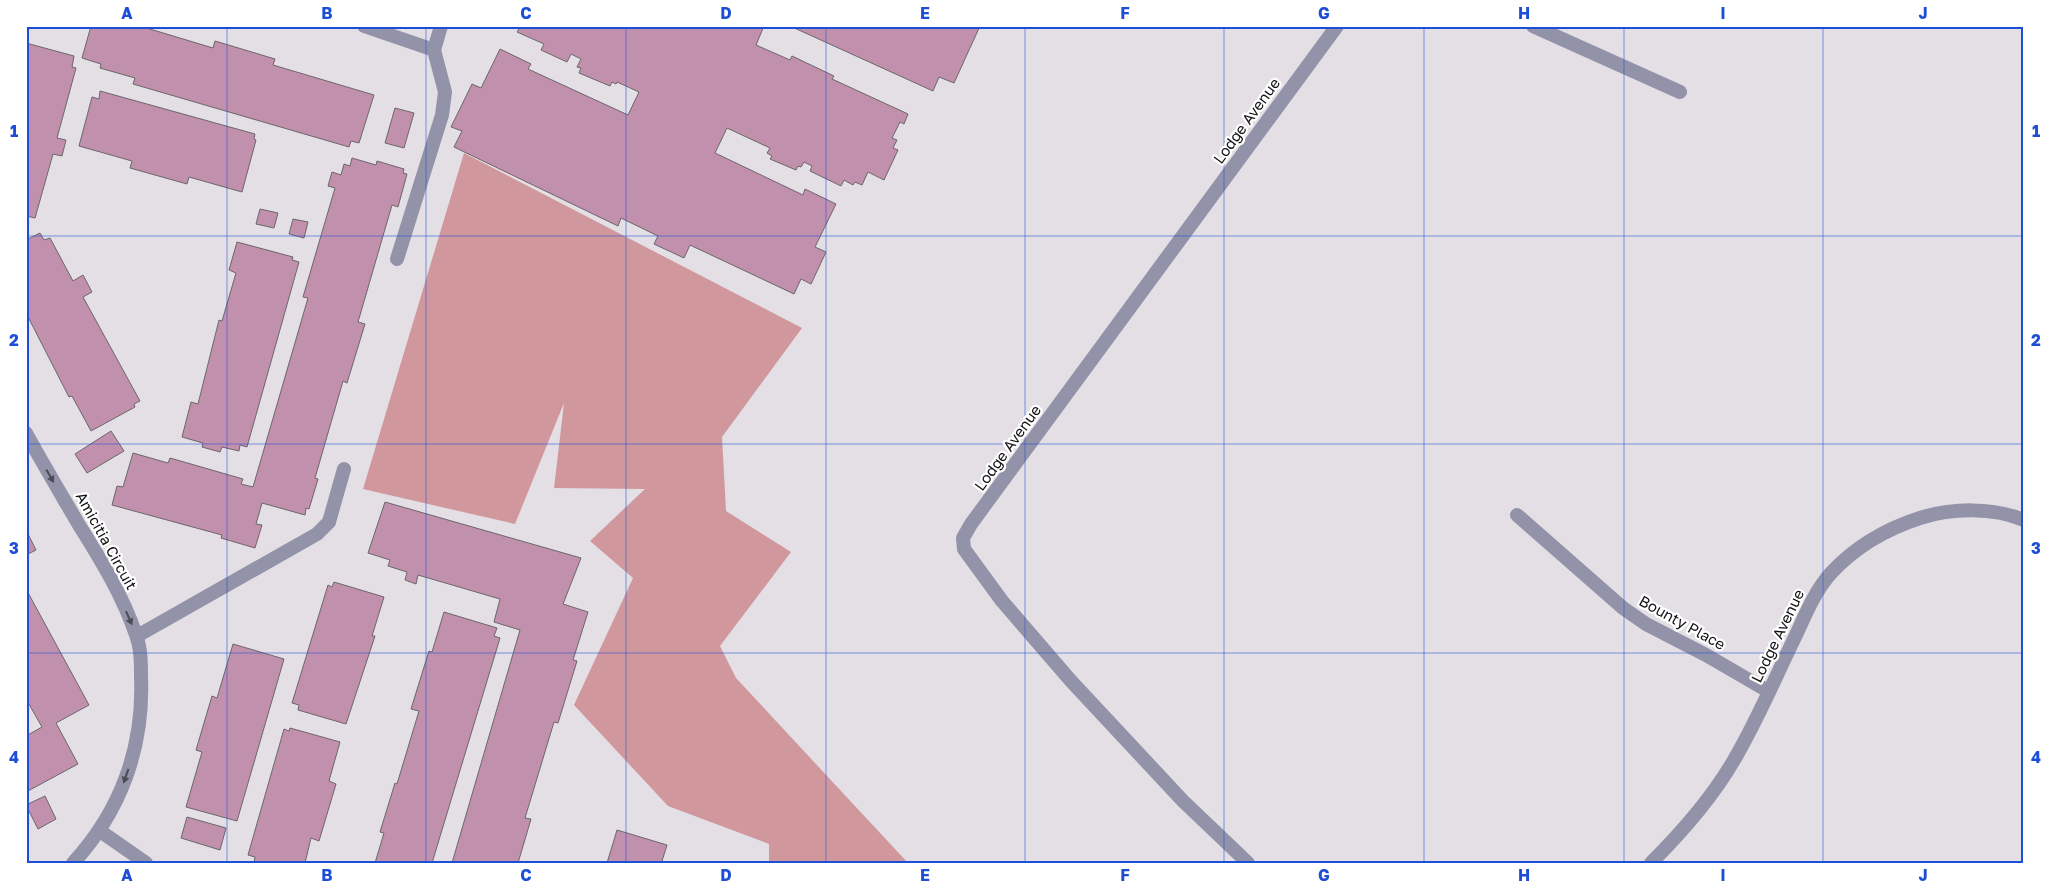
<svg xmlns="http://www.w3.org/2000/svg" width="2050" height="889" viewBox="0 0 2050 889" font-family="'Golos Text',sans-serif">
	<rect width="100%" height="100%" fill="#e3dfe5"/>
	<polygon fill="#d0979d" points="464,153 802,328 722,437 726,511 791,552 720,646 736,678 908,863 769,863 769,844 668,806 574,705 633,578 590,541 645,489 554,488 564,403 515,524 363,489"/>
	<g fill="#c190ad" stroke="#6c6669">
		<polygon points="91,26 140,26 213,48 215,41 275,59 273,65 374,95 359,143 351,141 349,147 133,84 135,78 100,68 101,64 82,58"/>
		<polygon points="511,26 764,26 756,45 790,60 792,56 834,76 832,79 908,114 904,124 900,122 892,138 897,140 893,148 898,150 884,180 868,172 862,185 855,182 853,185 844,180 841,186 810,171 812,166 804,162 801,167 798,166 796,170 770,159 772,156 767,153 770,148 727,128 715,153 803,195 805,189 836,204 815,247 826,252 811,284 801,279 794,294 690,245 684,258 654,244 658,236 621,218 618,226 454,147 462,131 451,127 472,84 481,88 500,49 531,64 528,69 628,115 639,92 617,82 616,84 612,82 610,86 579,73 581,68 577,67 581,59 571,54 567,62 541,50 544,44 517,32 519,29"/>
		<polygon points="790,26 980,26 954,83 939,77 933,91"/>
		<polygon points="26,43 74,56 72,67 76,68 57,138 66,140 62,156 53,154 35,218 26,216"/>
		<polygon points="100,91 255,134 254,139 256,140 242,192 189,177 187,184 130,168 132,161 79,146 92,97 99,99"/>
		<polygon points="395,108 414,113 404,148 385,143"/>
		<polygon points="352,158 376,165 377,161 404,169 403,173 407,174 398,207 392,205 358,322 365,324 347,383 343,381 315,478 318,479 309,509 306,508 305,515 262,503 256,524 262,525 255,548 221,538 222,535 112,505 117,486 123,487 133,453 168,463 170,458 243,479 241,484 253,487 308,298 303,297 335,188 328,186 332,172 341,175 344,164 350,166"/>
		<polygon points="260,209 278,213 274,228 256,224"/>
		<polygon points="293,219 308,222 304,238 289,234"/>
		<polygon points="40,233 44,240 50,238 73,281 83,275 92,292 83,297 140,401 134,404 135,407 91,431 72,396 69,397 26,313 26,240"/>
		<polygon points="237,242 293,257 292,260 299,262 247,447 240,445 239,451 222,447 220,452 202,447 203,443 182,437 191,402 198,404 219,320 222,321 236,273 229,270"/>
		<polygon points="111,431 124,451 87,473 75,454"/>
		<polygon points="385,502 581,558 563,604 588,612 573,660 577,661 558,723 554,722 525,818 531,819 518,863 452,863 520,630 494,622 500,599 418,575 416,584 405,580 407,572 388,566 390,560 368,553"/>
		<polygon points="26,530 36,550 26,555"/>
		<polygon points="334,582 384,597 372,636 375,636 346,724 298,710 299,705 292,703 328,585 332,587"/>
		<polygon points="26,589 89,705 56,723 78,764 26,792 26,736 42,727 26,699"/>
		<polygon points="444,612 497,628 494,636 500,638 432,863 375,863 384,833 380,832 395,783 397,784 419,711 411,709 429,651 432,652"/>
		<polygon points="233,644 284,659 237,821 186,807 202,752 196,750 212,696 217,698"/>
		<polygon points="290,728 340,742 329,781 336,784 319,841 311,838 305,863 256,863 254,862 255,857 248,855 284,729 289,731"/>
		<polygon points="45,796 56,819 38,829 26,805"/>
		<polygon points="187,817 226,828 220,850 181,838"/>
		<polygon points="617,830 667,845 662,861 666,863 607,863"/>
	</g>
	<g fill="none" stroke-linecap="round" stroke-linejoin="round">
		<g stroke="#9293a8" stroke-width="14">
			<polyline points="364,26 434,50"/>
			<polyline points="397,259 442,115 445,92 434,50 441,26"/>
			<polyline points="137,636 317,534 329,522 344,469"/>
			<polyline points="100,831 146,863"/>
		</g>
		<g stroke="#9293a8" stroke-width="14">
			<polyline points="1533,26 1680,92"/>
			<path d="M 26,433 C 43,464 61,494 79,525 C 101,560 123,596 136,635 C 141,648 141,663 141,677 C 144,747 121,811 73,863"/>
			<polyline points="1517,515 1623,608 1646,624 1706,655 1768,691"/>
			<polyline points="1248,863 1183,801 1071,681 1002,601 964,549 963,538 971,524 1337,26"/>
			<path d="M 1651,863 C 1682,832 1712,798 1734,760 C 1757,721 1776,676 1796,635 C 1806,613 1815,591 1831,573 C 1856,546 1886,529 1920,518 C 1952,508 1992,507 2024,520"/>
		</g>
	</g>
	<defs><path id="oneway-solid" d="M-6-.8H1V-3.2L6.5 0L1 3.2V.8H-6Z" transform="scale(1.25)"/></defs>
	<g fill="#4c4c57">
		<use href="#oneway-solid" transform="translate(50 476) rotate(60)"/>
		<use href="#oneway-solid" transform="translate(129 618) rotate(66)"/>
		<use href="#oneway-solid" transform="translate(126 776) rotate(109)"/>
	</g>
	<path fill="none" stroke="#1d4ed8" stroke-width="1" stroke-opacity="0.55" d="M 227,26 L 227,863M 426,26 L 426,863M 626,26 L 626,863M 826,26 L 826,863M 1025,26 L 1025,863M 1224,26 L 1224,863M 1424,26 L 1424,863M 1624,26 L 1624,863M 1823,26 L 1823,863M 26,236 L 2024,236M 26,444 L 2024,444M 26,653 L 2024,653"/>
	<g text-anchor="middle" stroke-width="4.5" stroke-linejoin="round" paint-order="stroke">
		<g font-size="15" fill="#131214" stroke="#fff">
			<text transform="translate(1247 121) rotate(-54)" y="5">Lodge Avenue</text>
			<text transform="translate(1008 448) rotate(-54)" y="5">Lodge Avenue</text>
			<text transform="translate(106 541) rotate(61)" y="5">Amicitia Circuit</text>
			<text transform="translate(1682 623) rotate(29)" y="5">Bounty Place</text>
			<text transform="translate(1778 636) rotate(-64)" y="5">Lodge Avenue</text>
		</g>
	</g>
	<rect width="2050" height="889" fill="none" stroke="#ffffff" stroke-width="55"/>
	<rect x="28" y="28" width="1994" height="834" fill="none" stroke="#1d4ed8" stroke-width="2"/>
	<g font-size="16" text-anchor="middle" font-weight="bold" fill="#1d4ed8">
		<text x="127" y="19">A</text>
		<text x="327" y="19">B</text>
		<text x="526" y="19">C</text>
		<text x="726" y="19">D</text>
		<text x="925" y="19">E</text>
		<text x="1125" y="19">F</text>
		<text x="1324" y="19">G</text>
		<text x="1524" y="19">H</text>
		<text x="1723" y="19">I</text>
		<text x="1923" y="19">J</text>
		<text x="14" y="137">1</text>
		<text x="2036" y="137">1</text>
		<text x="14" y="346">2</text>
		<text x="2036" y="346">2</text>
		<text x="14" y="554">3</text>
		<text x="2036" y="554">3</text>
		<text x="14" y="763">4</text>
		<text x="2036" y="763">4</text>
		<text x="127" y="881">A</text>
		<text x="327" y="881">B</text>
		<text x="526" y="881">C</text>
		<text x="726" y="881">D</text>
		<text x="925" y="881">E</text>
		<text x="1125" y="881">F</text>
		<text x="1324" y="881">G</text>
		<text x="1524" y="881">H</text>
		<text x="1723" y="881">I</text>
		<text x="1923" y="881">J</text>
	</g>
</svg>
